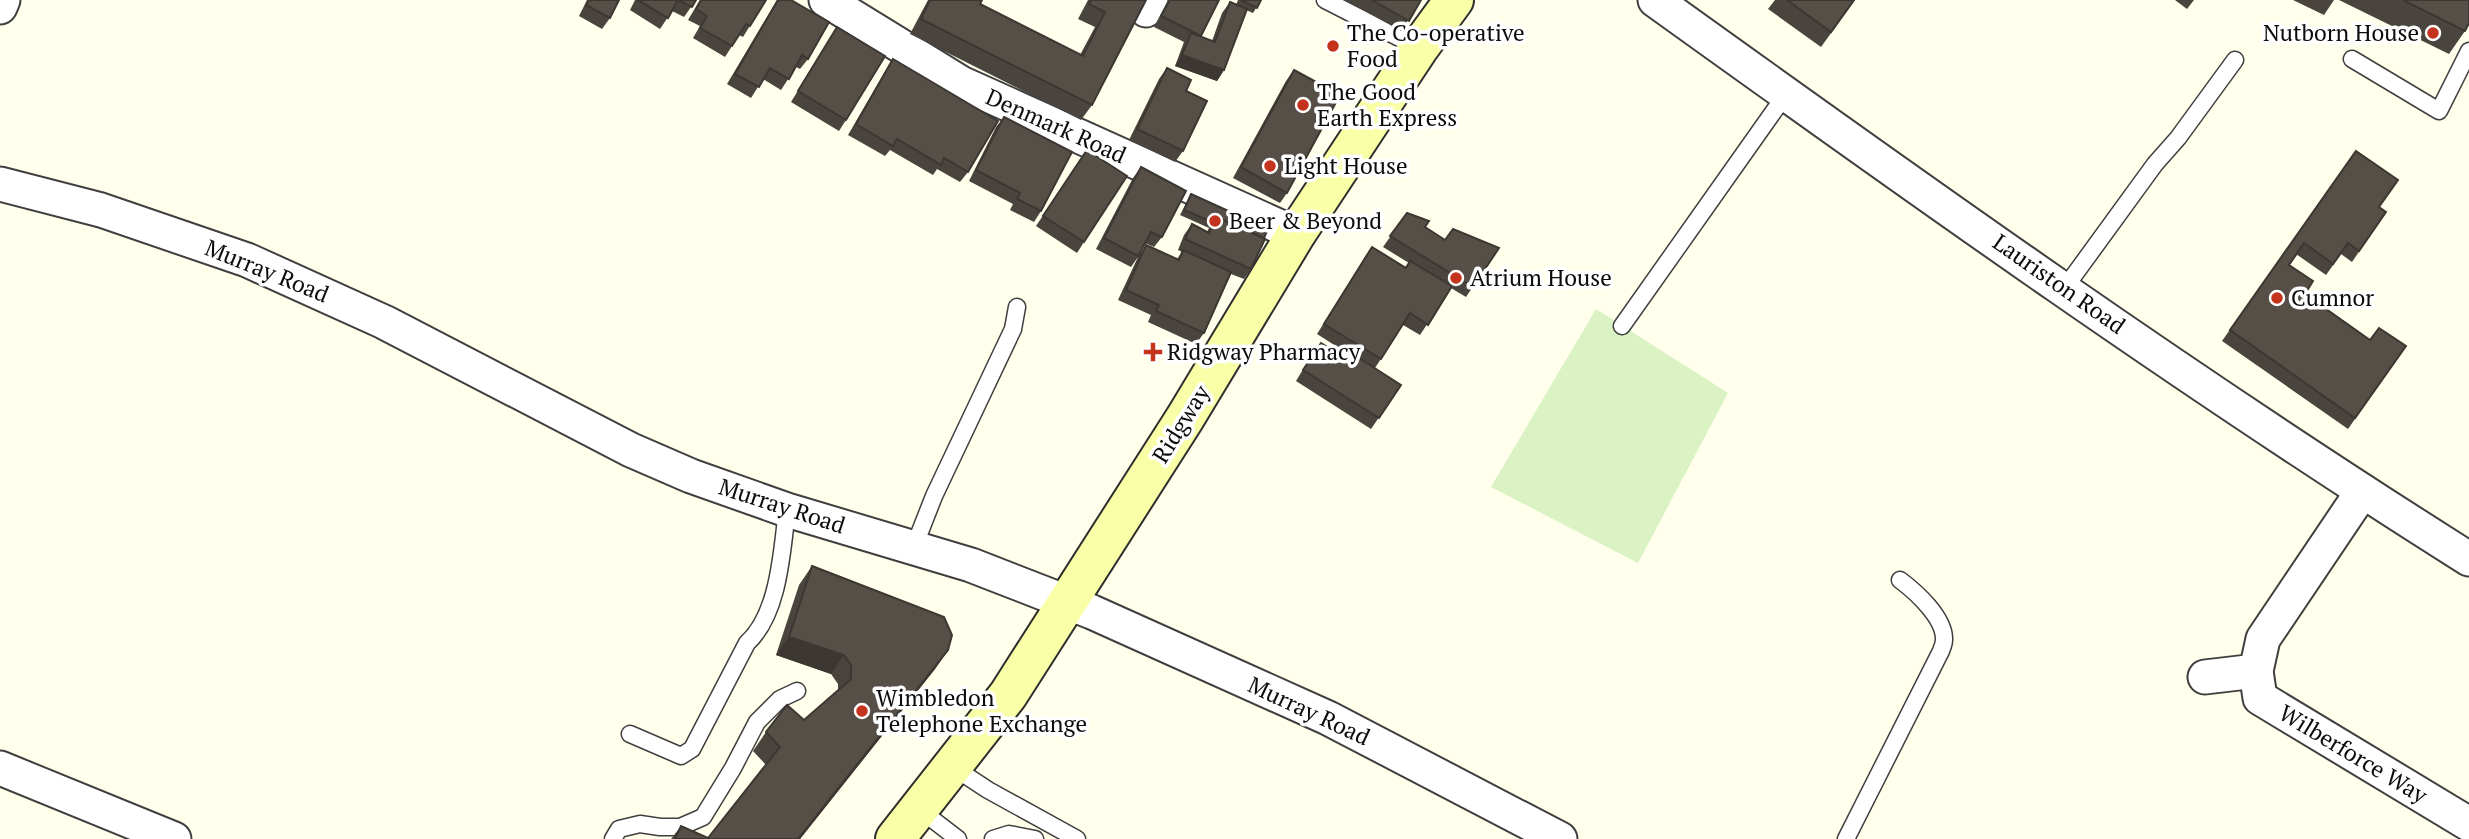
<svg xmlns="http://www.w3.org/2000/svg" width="2469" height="839" viewBox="0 0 2469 839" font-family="'PT Serif',serif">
	<rect width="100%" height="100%" fill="#ffffeb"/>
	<polygon fill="#daf2c4" points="1596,309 1728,393 1638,563 1491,487"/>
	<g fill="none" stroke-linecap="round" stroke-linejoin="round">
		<g stroke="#3f3f3f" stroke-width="19">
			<g id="lane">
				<polyline points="1325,0 1419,48"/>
				<polyline points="2352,59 2439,111 2469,51"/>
				<polyline points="2064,289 2155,164 2178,138 2235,60"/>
				<polyline points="1622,326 1786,94"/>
				<polyline points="914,547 934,496 1013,329 1017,307"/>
				<path d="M 630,734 L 681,756 L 692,749 L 747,643 C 779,614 782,551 787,510"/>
				<polyline points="953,767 988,790 1077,839"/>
				<polyline points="919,809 958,839"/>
				<polyline points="613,839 619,829 640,824 660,827 680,827 703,817 733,768 757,722 780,699 797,691"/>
				<polyline points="993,839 1009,834 1035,839"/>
				<path d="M 1846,839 L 1941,651 C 1942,648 1944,644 1944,640 C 1945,618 1916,592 1900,580"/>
			</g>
		</g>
		<g stroke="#3f3f3f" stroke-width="37">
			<g id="street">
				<polyline points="826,0 961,83 1296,234"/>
				<path d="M 1655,0 C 1922,192 2191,384 2469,559"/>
				<polyline points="0,7 3,0"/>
				<polyline points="1146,10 1151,0"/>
				<polyline points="0,184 101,210 247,260 384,322 631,450 691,476 787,510 971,565 1092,612 1328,718 1560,839"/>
				<polyline points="2362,492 2263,639 2256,671 2260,698 2469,824"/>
				<polyline points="2205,677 2256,671"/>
				<polyline points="0,768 174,839"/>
			</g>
		</g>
		<g stroke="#2e2e2e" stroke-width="42">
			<polyline id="secondary" points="895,839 1008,695 1185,418 1296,234 1419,48 1454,0"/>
		</g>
		<use href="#lane" stroke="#fff" stroke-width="16"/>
		<use href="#street" stroke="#fff" stroke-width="33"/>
		<use href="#secondary" stroke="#f8ffa6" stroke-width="38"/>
	</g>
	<g fill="#49443e">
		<polygon points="587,0 619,0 610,18 602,29 579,16"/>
		<polygon points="635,0 696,0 684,17 672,11 660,29 630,10"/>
		<polygon points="700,0 766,0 743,37 739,35 725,57 693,38 700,26 688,20"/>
		<polygon points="777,0 791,0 808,59 800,69 796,67 781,90 763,79 751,98 727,84"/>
		<polygon points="928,0 982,0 980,4 1080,55 1095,27 1078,19 1088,0 1146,0 1092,105 1081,120 910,34"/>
		<polygon points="1168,0 1219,0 1200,37 1212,41 1222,13 1230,2 1236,5 1238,0 1261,0 1253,13 1246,10 1224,70 1217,81 1175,66 1184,42 1154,27"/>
		<polygon points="1345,0 1421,0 1401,31"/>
		<polygon points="1775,0 1855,0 1821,47 1768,9"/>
		<polygon points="2175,0 2194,0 2187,9"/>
		<polygon points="2293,0 2334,0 2324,15"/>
		<polygon points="2339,0 2469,0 2465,31 2449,54"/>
		<polygon points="837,27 846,120 839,131 791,102"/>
		<polygon points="893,59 968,172 960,182 937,169 933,175 890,150 885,156 848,135 886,70"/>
		<polygon points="1167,68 1183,151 1175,162 1129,140 1159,79"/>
		<polygon points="1294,70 1287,193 1280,203 1233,178 1286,81"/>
		<polygon points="1004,117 1041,211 1034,222 1010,210 1013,204 969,181 996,127"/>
		<polygon points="1087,150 1084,242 1077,253 1036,226"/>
		<polygon points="2356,151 2379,207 2386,212 2352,262 2341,254 2326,275 2296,254 2289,265 2305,294 2370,340 2406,346 2348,429 2222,341"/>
		<polygon points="1141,167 1162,237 1154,247 1145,243 1139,255 1146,245 1177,259 1182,252 1178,250 1184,235 1192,224 1207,232 1209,228 1180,215 1191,194 1268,229 1251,269 1244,279 1231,274 1204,333 1196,344 1148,322 1151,315 1118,300 1138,257 1131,267 1096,249 1133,178"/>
		<polygon points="1407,213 1425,227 1445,240 1499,248 1466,297 1451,288 1420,335 1403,325 1375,368 1401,385 1371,429 1296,381 1313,353 1347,359 1350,355 1317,334 1372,247 1405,267 1409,263 1383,247"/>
		<polygon points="812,566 948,650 935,669 800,839 671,839 681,826 708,838 766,765 753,751 766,732 804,720 838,690 838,684 831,674 776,655 799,585"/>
	</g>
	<g fill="#3c3732">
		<polygon points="1182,55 1224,70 1217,81 1175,66"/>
		<polygon points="789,637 844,655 831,674 776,655"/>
		<polygon points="948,650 935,669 800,839 798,839"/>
	</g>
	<g fill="#554f48" stroke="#3c3732" stroke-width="2">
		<polygon points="589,0 619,0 610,18 586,5"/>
		<polygon points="638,0 696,0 692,7 678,0 668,18"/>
		<polygon points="701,0 766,0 750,26 746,24 732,46 700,28 707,16 696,9"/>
		<polygon points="778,0 791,0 829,22 808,59 802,55 789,79 770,68 759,87 735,74"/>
		<polygon points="930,0 982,0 980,4 1083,56 1105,12 1089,4 1091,0 1146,0 1092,105 921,19"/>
		<polygon points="1170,0 1219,0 1201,36 1161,16"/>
		<polygon points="1241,0 1261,0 1257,8"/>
		<polygon points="1372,0 1421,0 1409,21"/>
		<polygon points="1787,0 1854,0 1831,32"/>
		<polygon points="2403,0 2469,0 2469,23 2465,31"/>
		<polygon points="1230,2 1247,9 1224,70 1182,55 1191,33 1215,42"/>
		<polygon points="837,27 885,56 846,120 798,91"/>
		<polygon points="893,59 998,121 968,172 944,158 941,165 897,139 893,146 856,124"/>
		<polygon points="1167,68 1191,80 1186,91 1207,101 1183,151 1137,129"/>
		<polygon points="1294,70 1340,95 1287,193 1241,167"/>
		<polygon points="1004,117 1072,152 1041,211 1017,199 1020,193 976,170"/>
		<polygon points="1087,150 1127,176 1084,242 1043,216"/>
		<polygon points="2356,151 2398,180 2379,207 2386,212 2359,251 2348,243 2333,264 2304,243 2289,265 2313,281 2305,294 2370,340 2379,328 2406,346 2355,418 2230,330"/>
		<polygon points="1141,167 1186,191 1162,237 1151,232 1138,256 1104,238"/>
		<polygon points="1191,194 1268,229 1264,238 1216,217 1212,222 1184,210"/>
		<polygon points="1407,213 1429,221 1425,227 1445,240 1453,229 1499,248 1473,287 1390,236"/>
		<polygon points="1216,217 1265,239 1251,269 1185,239 1192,224 1209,233"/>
		<polygon points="1146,245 1179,260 1183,250 1231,272 1204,333 1156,311 1159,305 1126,290"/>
		<polygon points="1372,247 1406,268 1410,261 1452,286 1428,325 1410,313 1381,359 1324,324"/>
		<polygon points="1321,343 1347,359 1351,353 1401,385 1379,418 1303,370"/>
		<polygon points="812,566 944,617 952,635 948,650 798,839 675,839 681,826 708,838 780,747 766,732 787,705 804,720 851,679 851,665 844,655 789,637"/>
	</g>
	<g fill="#c4331c" stroke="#fff" stroke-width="2.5">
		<circle cx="2433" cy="33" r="7"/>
		<circle cx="1333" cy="46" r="7"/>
		<circle cx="1303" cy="105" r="7"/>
		<circle cx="1270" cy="166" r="7"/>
		<circle cx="1215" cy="221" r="7"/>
		<circle cx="1456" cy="278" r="7"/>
		<circle cx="2277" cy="298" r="7"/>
		<path d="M1149.5 341.5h7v7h7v7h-7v7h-7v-7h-7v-7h7z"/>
		<circle cx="862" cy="711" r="7"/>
	</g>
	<g text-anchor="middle" stroke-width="7" stroke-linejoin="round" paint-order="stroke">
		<g font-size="23" fill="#0c0c0c" stroke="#fff" text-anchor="start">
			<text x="1347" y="41">The Co-operative<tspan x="1347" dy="26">Food</tspan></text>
			<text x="2419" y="41" text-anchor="end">Nutborn House</text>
			<text x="1317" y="100">The Good<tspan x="1317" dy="26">Earth Express</tspan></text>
			<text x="1284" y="174">Light House</text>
			<text x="1229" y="229">Beer &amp; Beyond</text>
			<text x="1470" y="286">Atrium House</text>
			<text x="2291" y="306">Cumnor</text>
			<text x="1167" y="360">Ridgway Pharmacy</text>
			<text x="876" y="706">Wimbledon<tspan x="876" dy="26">Telephone Exchange</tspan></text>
		</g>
		<g font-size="23" fill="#0c0c0c" stroke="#fff">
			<text transform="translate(1056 126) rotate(24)" y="8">Denmark Road</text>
			<text transform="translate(267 271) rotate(22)" y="8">Murray Road</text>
			<text transform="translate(2059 284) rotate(35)" y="8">Lauriston Road</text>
			<text transform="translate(1181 424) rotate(-58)" y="8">Ridgway</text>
			<text transform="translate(782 506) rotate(18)" y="8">Murray Road</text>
			<text transform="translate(1309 711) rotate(25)" y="8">Murray Road</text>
			<text transform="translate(2353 754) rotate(31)" y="8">Wilberforce Way</text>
		</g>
	</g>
</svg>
